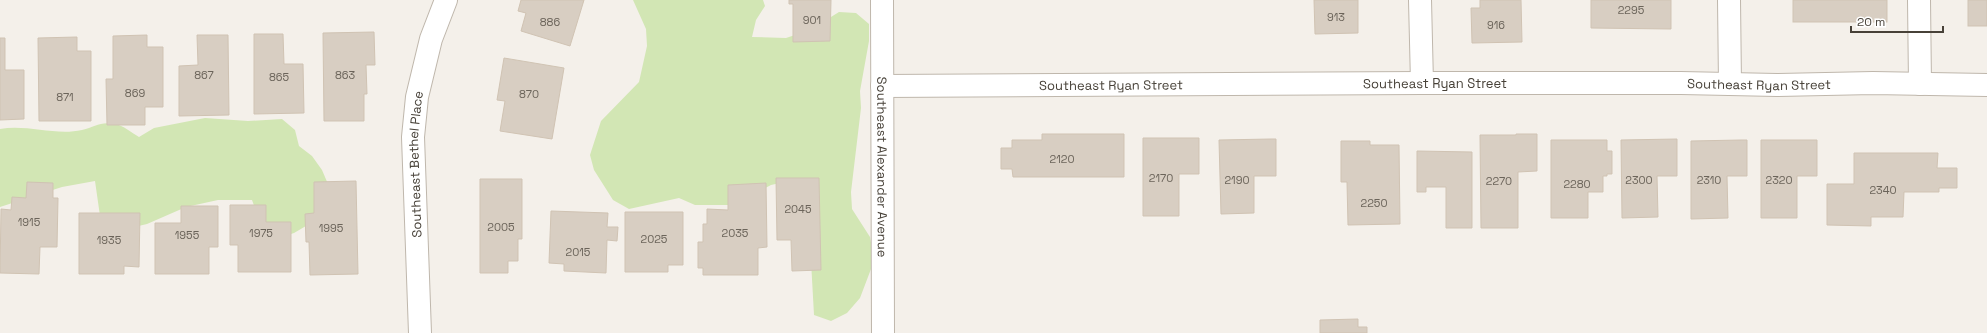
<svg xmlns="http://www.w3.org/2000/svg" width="1987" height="333" viewBox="0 0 1987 333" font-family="'Space Grotesk',sans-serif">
	<rect width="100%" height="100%" fill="#f4f0ea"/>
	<g fill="#d2e6b4">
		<polygon points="633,0 763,0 765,6 756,20 752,37 786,38 810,30 839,12 856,13 869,24 869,41 860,91 861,108 851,192 852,209 870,237 873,254 871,269 860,298 847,313 831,321 814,315 811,261 789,181 771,185 733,205 695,205 679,198 629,209 613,200 594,170 590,155 601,121 639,82 647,46 646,29"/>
		<path d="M 205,118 L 248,121 L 282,119 L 295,130 L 299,146 L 312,156 L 322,170 L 328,184 L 323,216 L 294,233 L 279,238 L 264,233 L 252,200 L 218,200 L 186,207 L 147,224 L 130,228 L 100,216 L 95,181 L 62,187 L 0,207 L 0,129 C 27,124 55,136 82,130 C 95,127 100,121 115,124 C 123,125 132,133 139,137 L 154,128 Z"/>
	</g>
	<g fill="#d8cec2" stroke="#d0c3b3">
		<polygon points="521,0 584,0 570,46 521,31 526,13 518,11"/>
		<polygon points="789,0 831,0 830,41 793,42 793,4 789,4"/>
		<polygon points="1314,0 1358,0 1358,33 1315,34"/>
		<polygon points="1480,0 1521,0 1522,42 1472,43 1471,8 1480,8"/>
		<polygon points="1591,0 1671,0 1671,29 1591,28"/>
		<rect x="1793" y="0" width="94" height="22"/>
		<rect x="1968" y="0" width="19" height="26"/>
		<polygon points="374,32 375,65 366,65 367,94 364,94 364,121 324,121 323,33"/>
		<polygon points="254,34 283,34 284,64 303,64 304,113 254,114"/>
		<polygon points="147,35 147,47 163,47 163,107 145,107 145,125 107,125 106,79 113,79 113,36"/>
		<polygon points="197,35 228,35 229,115 179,116 179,66 198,65"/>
		<polygon points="77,37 77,51 91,51 91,121 39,121 38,38"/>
		<polygon points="0,38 5,38 5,70 24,70 24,119 0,120"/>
		<polygon points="504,58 564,68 552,139 500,131 505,101 497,100"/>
		<polygon points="1042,134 1124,134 1124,177 1013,177 1012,169 1001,169 1001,148 1012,148 1012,140 1042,140"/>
		<polygon points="1516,134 1537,134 1537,171 1518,172 1518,228 1481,228 1480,135 1516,135"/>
		<polygon points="1143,138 1199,138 1199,174 1179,174 1179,216 1143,216"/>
		<polygon points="1271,139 1276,139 1276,176 1254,176 1254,213 1221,214 1219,140"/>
		<polygon points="1677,139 1677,176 1657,176 1658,217 1622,218 1621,140"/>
		<polygon points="1551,140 1607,140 1607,151 1612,151 1612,174 1607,174 1607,176 1603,176 1603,192 1588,192 1588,218 1551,218"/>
		<polygon points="1741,140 1747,140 1747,176 1727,176 1728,218 1691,219 1691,141"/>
		<polygon points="1761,140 1817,140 1817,176 1797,176 1797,218 1761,218"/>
		<polygon points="1341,141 1370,141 1370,145 1399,145 1400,224 1348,225 1347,182 1341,182"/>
		<polygon points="1417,151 1472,152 1472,228 1446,228 1446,187 1426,187 1426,192 1417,192"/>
		<polygon points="1854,153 1938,153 1937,168 1957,168 1957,188 1939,188 1939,192 1904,192 1903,217 1871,217 1871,226 1827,225 1827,184 1854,184"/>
		<polygon points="776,178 819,178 821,270 792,271 791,240 777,240"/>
		<polygon points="480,179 522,179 522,239 518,239 518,261 508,261 508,273 480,273"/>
		<polygon points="356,181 358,274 310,275 309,242 306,242 305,214 314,213 314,182"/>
		<polygon points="27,182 53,183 53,198 58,198 57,247 40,247 39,274 0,273 1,209 11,210 12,197 26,198"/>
		<polygon points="766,183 767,247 758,248 758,275 703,275 703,268 698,268 698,242 703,242 703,224 707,224 707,209 728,210 728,185"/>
		<polygon points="230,205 266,205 266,222 291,222 291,272 238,272 238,245 230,245"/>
		<polygon points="181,206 218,206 218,247 209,247 209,274 155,274 155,223 181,223"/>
		<polygon points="551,211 608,213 607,227 618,227 617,241 607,240 606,273 564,271 564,264 549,263"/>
		<polygon points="625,212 683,212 683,265 668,265 668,272 625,272"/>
		<polygon points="79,213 140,213 139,267 124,266 124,274 79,274"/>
		<polygon points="1358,319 1358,327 1367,327 1367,333 1320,333 1320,320"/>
	</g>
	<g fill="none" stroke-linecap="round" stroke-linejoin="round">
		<g stroke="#bfb7ac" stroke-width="24">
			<g id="minor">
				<polyline points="1420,0 1422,83"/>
				<polyline points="1729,0 1730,84"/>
				<polyline points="1919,0 1920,84"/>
				<path id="s1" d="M 882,86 L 1422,83 L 1681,83 L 1777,85 L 1873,83 L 1987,85"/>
				<path id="s2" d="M 420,333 L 413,137 L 417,97 L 431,39 L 446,0"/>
			</g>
		</g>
		<g stroke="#bfb7ac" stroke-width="24">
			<g id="tertiary">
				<path id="s3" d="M 882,0 L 883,333"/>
			</g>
		</g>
		<use href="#minor" stroke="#fff" stroke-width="22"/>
		<use href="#tertiary" stroke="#fff" stroke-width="22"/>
	</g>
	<g text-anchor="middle" stroke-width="3.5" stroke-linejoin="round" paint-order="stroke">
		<g font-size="11" fill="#6b645a">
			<text x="1631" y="14">2295</text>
			<text x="1336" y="21">913</text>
			<text x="812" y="24">901</text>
			<text x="550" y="26">886</text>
			<text x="1496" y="29">916</text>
			<text x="204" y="79">867</text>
			<text x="345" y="79">863</text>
			<text x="279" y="81">865</text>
			<text x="135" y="97">869</text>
			<text x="529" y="98">870</text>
			<text x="65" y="101">871</text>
			<text x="1062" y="163">2120</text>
			<text x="1161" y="182">2170</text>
			<text x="1237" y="184">2190</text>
			<text x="1639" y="184">2300</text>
			<text x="1709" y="184">2310</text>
			<text x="1779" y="184">2320</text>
			<text x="1499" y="185">2270</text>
			<text x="1577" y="188">2280</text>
			<text x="1883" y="194">2340</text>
			<text x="1374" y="207">2250</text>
			<text x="798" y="213">2045</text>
			<text x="29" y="226">1915</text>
			<text x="501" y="231">2005</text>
			<text x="331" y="232">1995</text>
			<text x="261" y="237">1975</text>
			<text x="735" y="237">2035</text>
			<text x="187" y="239">1955</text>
			<text x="654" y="243">2025</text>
			<text x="109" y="244">1935</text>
			<text x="578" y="256">2015</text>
		</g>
		<g font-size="13" fill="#474138" stroke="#fff">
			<text dy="5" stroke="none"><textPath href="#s1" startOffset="553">Southeast Ryan Street</textPath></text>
			<text dy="5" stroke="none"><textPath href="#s1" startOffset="877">Southeast Ryan Street</textPath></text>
			<text dy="5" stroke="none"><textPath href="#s1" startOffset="229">Southeast Ryan Street</textPath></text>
			<text dy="5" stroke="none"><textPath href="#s2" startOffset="169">Southeast Bethel Place</textPath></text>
			<text dy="5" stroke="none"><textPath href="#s3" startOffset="167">Southeast Alexander Avenue</textPath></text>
		</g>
	</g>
	<path d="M1851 26v6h92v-6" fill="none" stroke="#474138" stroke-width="2"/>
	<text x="1857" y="26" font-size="12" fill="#474138" stroke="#ffffff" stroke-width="3" paint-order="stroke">20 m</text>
</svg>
